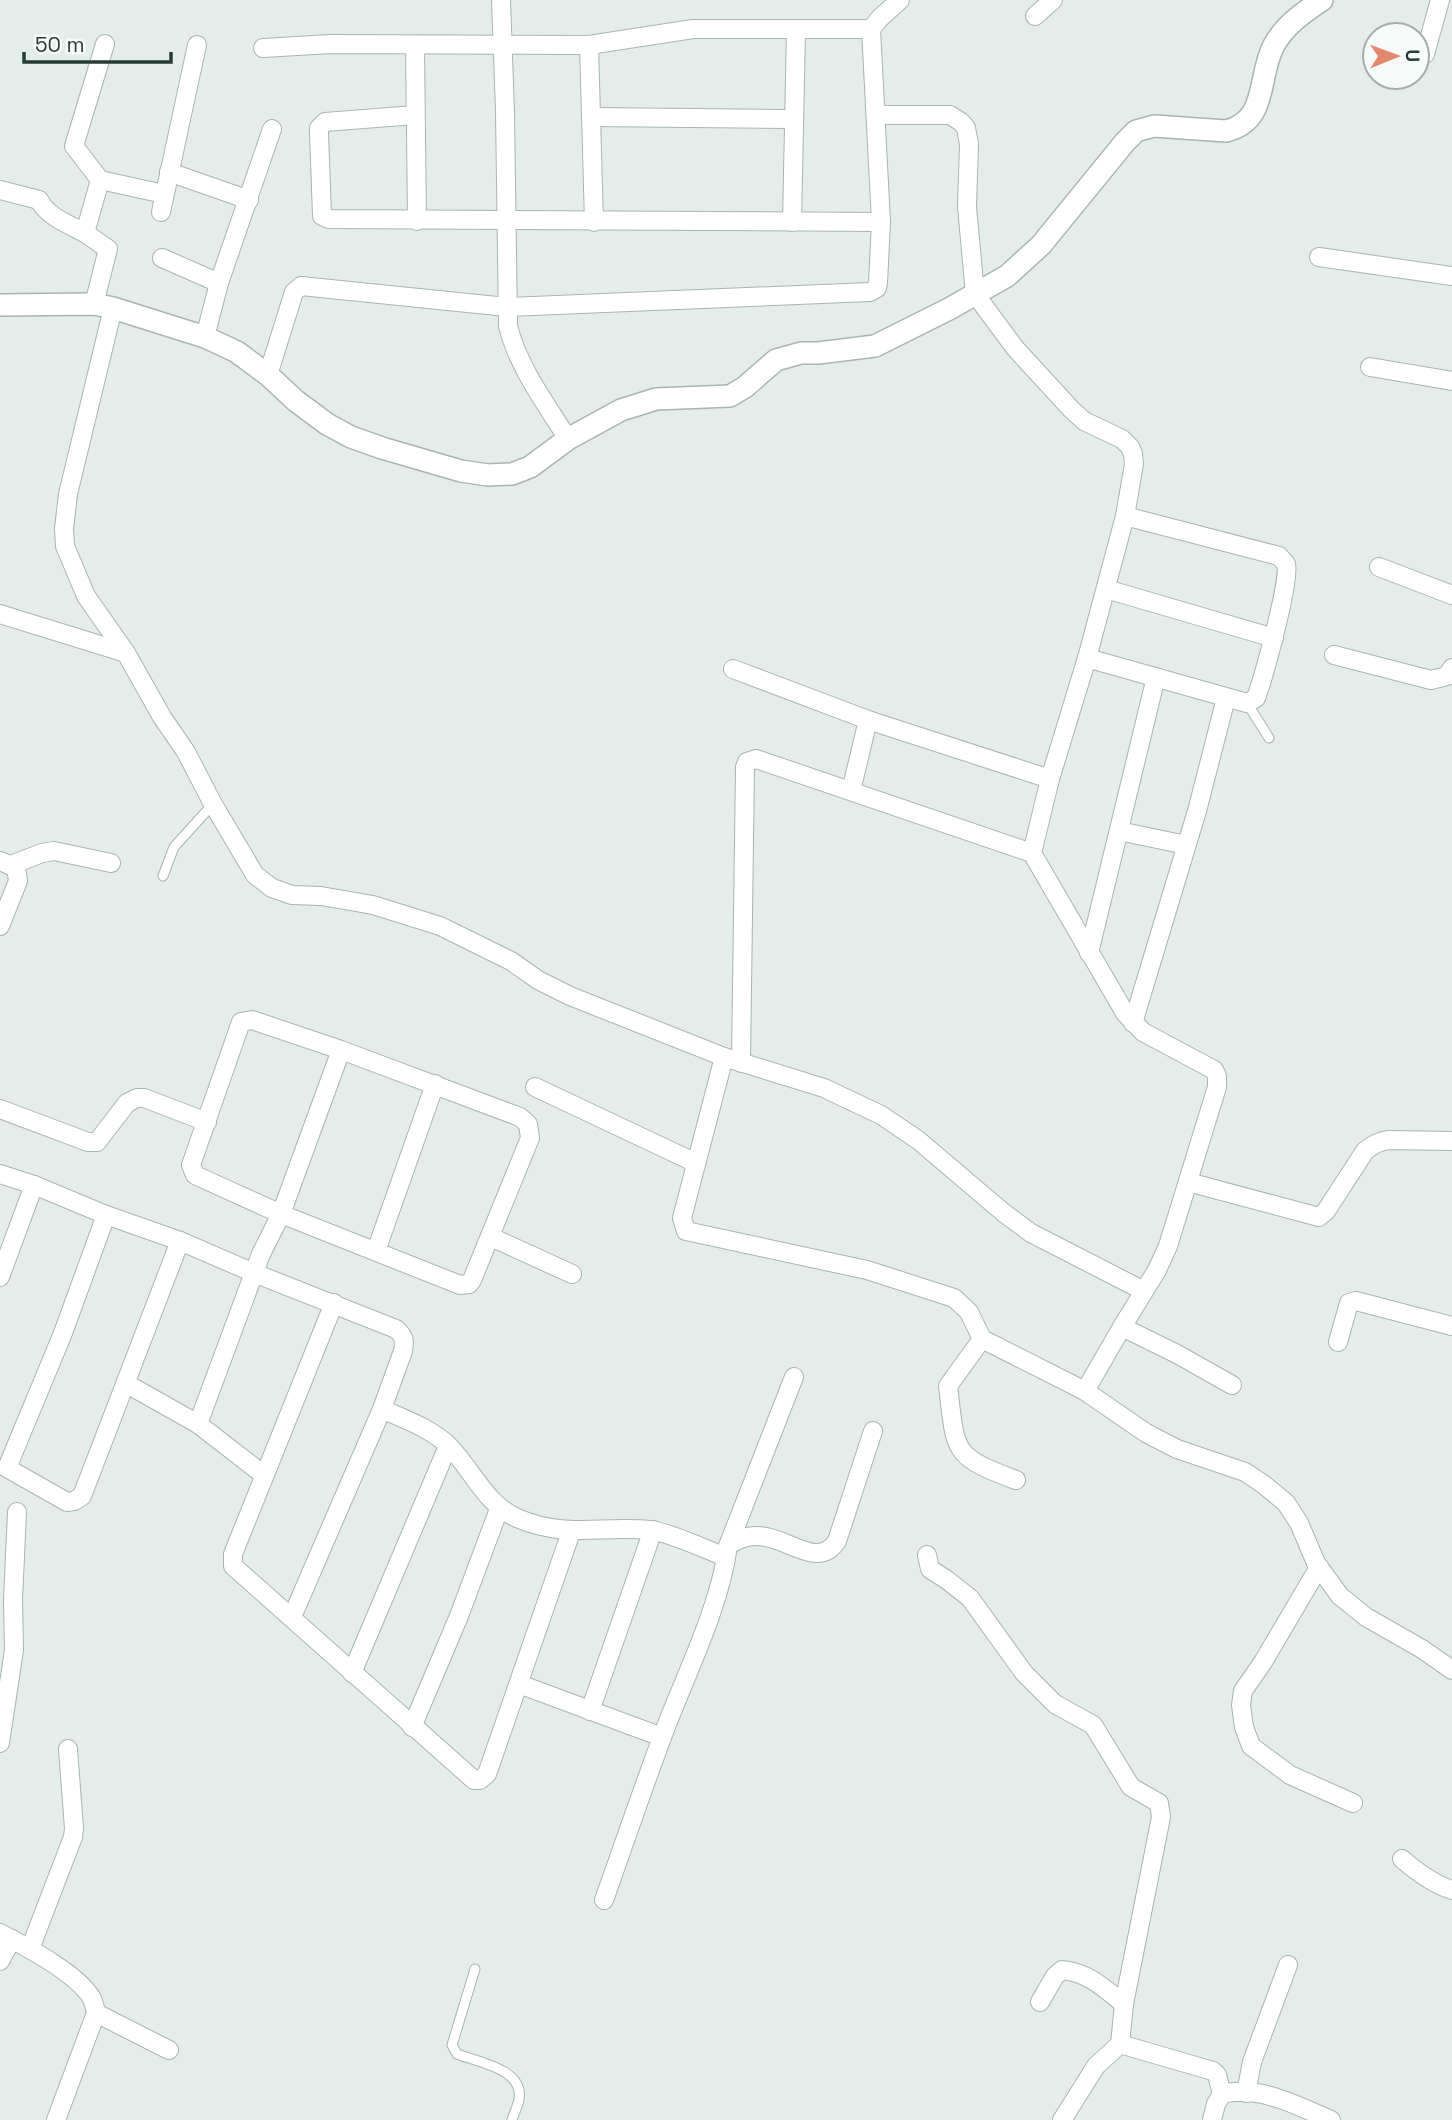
<svg xmlns="http://www.w3.org/2000/svg" width="1452" height="2120" viewBox="0 0 1452 2120" font-family="'Space Grotesk',sans-serif">
	<rect width="100%" height="100%" fill="#e5edea"/>
	<g fill="none" stroke-linecap="round" stroke-linejoin="round">
		<g stroke="#a8b5b1" stroke-width="11">
			<g id="service">
				<polyline points="1247,703 1269,738"/>
				<polyline points="163,876 174,847 213,804"/>
				<path d="M 475,1969 L 452,2045 L 457,2054 C 478,2062 524,2069 519,2099 C 518,2106 514,2113 512,2120"/>
			</g>
		</g>
		<g stroke="#a8b5b1" stroke-width="20">
			<g id="minor">
				<path d="M 501,0 L 505,111 L 508,326 C 518,367 546,404 568,439"/>
				<polyline points="1035,16 1053,0"/>
				<polyline points="415,45 417,221"/>
				<polyline points="589,45 594,222"/>
				<polyline points="263,48 331,44 589,45 693,29 871,29"/>
				<polyline points="1425,54 1440,0"/>
				<polyline points="415,115 325,122 319,128 319,133 322,216 329,219 881,222"/>
				<polyline points="876,115 950,115 961,122 966,128 969,144 967,207 975,294 1015,348 1071,409 1084,421 1122,439 1130,447 1133,454 1134,464 1125,516 1087,658 1050,779 1032,853 1125,1013 1143,1032 1214,1070 1217,1076 1217,1087 1168,1246 1157,1270 1122,1327 1085,1391"/>
				<polyline points="592,117 793,119"/>
				<polyline points="169,172 249,200"/>
				<polyline points="100,180 164,194"/>
				<path d="M 0,190 L 39,200 C 48,217 68,224 85,233"/>
				<polyline points="161,212 197,45"/>
				<polyline points="792,222 796,30"/>
				<polyline points="1319,257 1452,276"/>
				<polyline points="162,258 219,283"/>
				<polyline points="94,304 108,249 85,233 100,180 74,146 105,44"/>
				<polyline points="113,308 68,494 64,529 65,546 86,596 126,653 162,717 186,752 213,804 255,875 272,888 292,895 321,896 373,905 440,926 511,961 538,980 570,996 724,1057 824,1088 881,1115 918,1140 1004,1213 1031,1233 1144,1291"/>
				<polyline points="205,337 219,283 272,129"/>
				<polyline points="1370,367 1452,381"/>
				<polyline points="268,375 294,292 301,286 507,307 870,292 877,288 878,283 881,222 871,29 880,18 900,0"/>
				<polyline points="1379,567 1452,595"/>
				<polyline points="1106,589 1274,638"/>
				<polyline points="0,614 126,653"/>
				<polyline points="1334,655 1431,680 1447,676 1452,668"/>
				<path d="M 1087,658 L 1247,703 L 1256,698 C 1263,679 1291,579 1286,564 C 1284,561 1281,559 1279,556 L 1125,516"/>
				<polyline points="733,669 868,720 1050,779"/>
				<polyline points="851,791 868,720"/>
				<polyline points="1119,831 1186,845"/>
				<polyline points="0,861 16,868 18,881 0,926"/>
				<polyline points="11,865 42,853 54,851 111,863"/>
				<polyline points="1089,953 1156,677"/>
				<polyline points="1133,1023 1197,811 1226,698"/>
				<polyline points="724,1057 682,1218 686,1231 867,1270 954,1298 969,1312 982,1339 1085,1391 1146,1433 1177,1449 1245,1472 1263,1484 1286,1503 1299,1523 1316,1563 1340,1596 1366,1617 1422,1649 1452,1670"/>
				<polyline points="741,1063 745,767 747,762 756,759 1032,853"/>
				<polyline points="535,1087 696,1163"/>
				<polyline points="0,1109 88,1142 97,1142 127,1103 137,1098 144,1098 207,1122"/>
				<path d="M 0,1174 L 34,1185 L 106,1215 L 180,1241 L 254,1273 L 396,1329 C 404,1336 405,1340 403,1351 L 382,1409 L 292,1617"/>
				<path d="M 1188,1182 L 1319,1217 L 1326,1211 L 1365,1151 C 1373,1145 1379,1141 1389,1140 L 1452,1141"/>
				<polyline points="106,1215 63,1333 7,1468 67,1502 74,1501 82,1496 180,1241"/>
				<polyline points="491,1237 572,1274"/>
				<polyline points="376,1251 435,1084"/>
				<polyline points="0,1277 34,1185"/>
				<polyline points="334,1303 233,1554 233,1566 474,1780 480,1780 487,1774 571,1532"/>
				<polyline points="1122,1327 1177,1354 1232,1385"/>
				<path d="M 982,1339 L 948,1386 C 956,1452 951,1456 1016,1480"/>
				<polyline points="1338,1342 1349,1303 1356,1301 1452,1326"/>
				<polyline points="127,1384 198,1424 264,1475"/>
				<path d="M 382,1409 C 404,1419 430,1428 448,1445 C 472,1469 485,1504 517,1518 C 566,1539 601,1525 650,1530 C 669,1532 707,1550 726,1557"/>
				<polyline points="198,1424 261,1254 281,1214 341,1050 520,1117 528,1124 530,1138 472,1280 469,1284 460,1285 281,1214 195,1175 191,1165 241,1022 252,1020 341,1050"/>
				<polyline points="728,1546 794,1377"/>
				<polyline points="927,1555 930,1569 947,1580 970,1598 1024,1673 1055,1704 1093,1725 1131,1787 1159,1803 1161,1817 1124,2004 1120,2044 1096,2066 1062,2120"/>
				<polyline points="1319,1567 1263,1662 1243,1691 1241,1705 1244,1727 1251,1746 1290,1775 1353,1803"/>
				<polyline points="352,1673 448,1446"/>
				<polyline points="519,1684 662,1737"/>
				<polyline points="590,1711 653,1530"/>
				<polyline points="412,1727 459,1616 499,1509"/>
				<polyline points="0,1743 14,1650 13,1600 17,1512"/>
				<path d="M 1402,1859 C 1417,1872 1433,1884 1452,1890"/>
				<path d="M 604,1900 C 625,1841 645,1782 667,1724 C 689,1668 720,1605 728,1546 C 772,1512 812,1579 837,1541 L 873,1431"/>
				<path d="M 0,1933 C 26,1947 75,1972 91,1997 C 94,2002 95,2008 96,2013 L 56,2120"/>
				<polyline points="30,1949 73,1837 74,1828 68,1749"/>
				<polyline points="0,1961 12,1939"/>
				<path d="M 1040,2002 L 1055,1976 L 1062,1970 C 1088,1972 1105,1989 1124,2004"/>
				<polyline points="96,2013 169,2050"/>
				<polyline points="1120,2044 1213,2071 1217,2075 1222,2094"/>
				<polyline points="1246,2093 1252,2062 1288,1965"/>
				<path d="M 1212,2120 L 1216,2104 L 1222,2094 C 1261,2085 1297,2106 1331,2120"/>
			</g>
		</g>
		<g stroke="#a8b5b1" stroke-width="24">
			<path id="tertiary" d="M 0,305 L 94,304 L 113,308 L 205,337 L 237,352 L 268,375 L 296,401 L 327,424 L 351,437 L 382,448 L 461,471 L 488,475 L 512,474 L 530,467 L 568,439 L 621,410 L 656,399 L 730,396 L 745,387 L 776,360 L 801,353 L 818,353 L 875,346 L 949,309 L 1007,276 L 1041,245 L 1125,142 L 1136,131 L 1154,126 L 1226,131 C 1269,121 1257,76 1274,45 C 1285,25 1303,13 1322,0"/>
		</g>
		<use href="#service" stroke="#fff" stroke-width="9"/>
		<use href="#minor" stroke="#fff" stroke-width="18"/>
		<use href="#tertiary" stroke="#fff" stroke-width="21"/>
	</g>
	<g transform="translate(1396 56) rotate(89)"><circle r="33" fill="#f6faf8" stroke="#a3aeab" stroke-width="2"/>
	<path d="M0-5L12 26L0 18L-12 26Z" fill="#e3886d"/>
	<text y="-10" font-size="19" font-weight="bold" text-anchor="middle" fill="#263d37">U</text>
	</g>
	<path d="M24 52v10h147v-10" fill="none" stroke="#263d37" stroke-width="3.5"/>
	<text x="35" y="52" font-size="21" fill="#263d37" stroke="#f6faf8" stroke-width="5" paint-order="stroke">50 m</text>
</svg>
